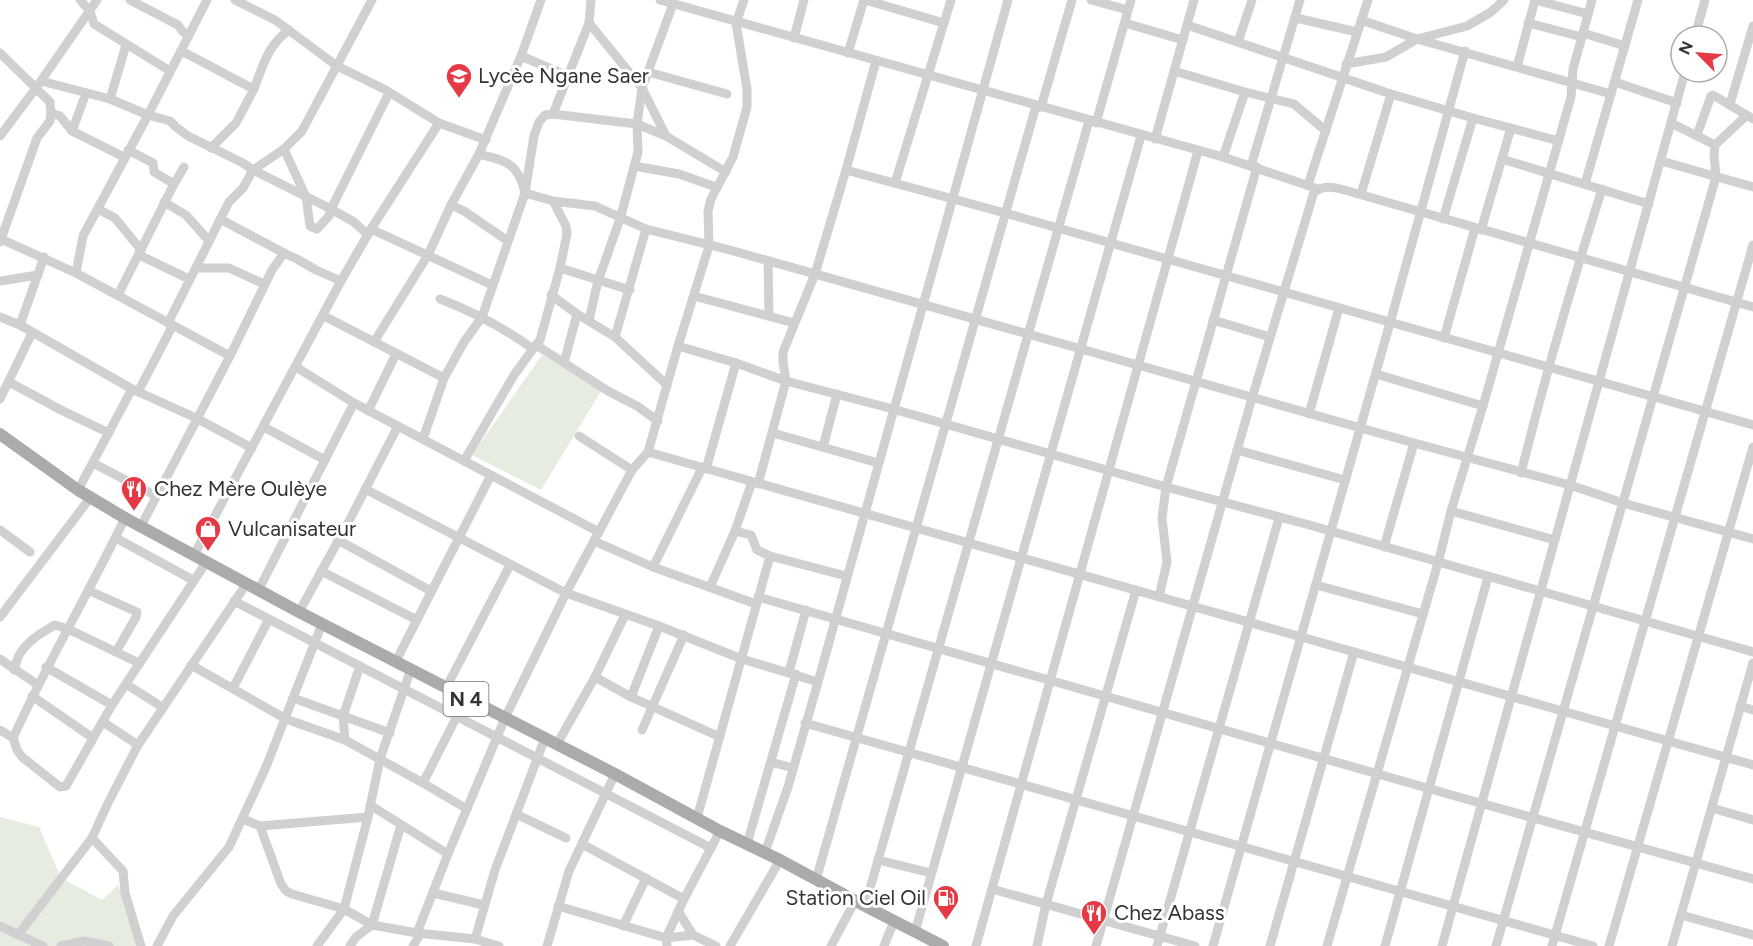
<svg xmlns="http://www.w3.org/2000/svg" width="1753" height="946" viewBox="0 0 1753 946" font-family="Figtree,sans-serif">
	<rect width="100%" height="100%" fill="#fff"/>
	<g fill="#e6ecdf">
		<polygon points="542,355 601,391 541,490 472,455"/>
		<polygon points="0,817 39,827 61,878 102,900 118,885 139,946 0,946"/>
	</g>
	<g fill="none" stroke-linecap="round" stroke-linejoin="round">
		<g stroke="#d0d0d0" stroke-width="9">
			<polyline points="80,0 90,11 94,24 170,71"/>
			<polyline points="130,0 178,25 183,32 189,35"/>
			<polyline points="235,0 275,20 337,66 384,89 439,123"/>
			<path d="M 541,0 L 521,56 L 479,154 C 507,161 518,163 525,193 L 553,201 L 595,206 L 646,229 L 730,250 L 1414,443 L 1570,485 L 1623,503 L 1753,539"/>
			<polyline points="591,0 589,23 642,88 666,136"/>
			<polyline points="660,0 1223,157 1318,189"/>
			<polyline points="865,0 944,23"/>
			<polyline points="1091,0 1128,10"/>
			<polyline points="1535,0 1588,14"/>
			<polyline points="1296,18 1357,32"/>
			<polyline points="1361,20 1417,39 1611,94"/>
			<polyline points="1125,23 1183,40"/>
			<polyline points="1528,23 1582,37"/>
			<polyline points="1187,25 1391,94 1473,118 1559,141"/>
			<polyline points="1583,33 1625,46"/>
			<polyline points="1695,36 1705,0"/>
			<polyline points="794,38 804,0"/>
			<polyline points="1238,42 1252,0"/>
			<path d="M 181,51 C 206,63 229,77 254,89 L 236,123 L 211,148"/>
			<polyline points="0,53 50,102 51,113 60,116 72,131 124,157"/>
			<polyline points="848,53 864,0"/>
			<polyline points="521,56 568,76 553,114"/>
			<polyline points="1346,64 1386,57 1417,39 1467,26 1491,12 1504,0"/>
			<polyline points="1517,67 1535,0"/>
			<polyline points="1174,71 1245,92 1294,104 1326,131"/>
			<polyline points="648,72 727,94"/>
			<polyline points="568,76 589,23"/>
			<polyline points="41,81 110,99 148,115 170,121 176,127 188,136 243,163 253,170 331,209 329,216 317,229 310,226 306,197 284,149"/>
			<polyline points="1615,82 1677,103"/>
			<path d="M 254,89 C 263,65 268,45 289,30"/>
			<polyline points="110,99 126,45"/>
			<polyline points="1730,104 1753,26"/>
			<polyline points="1041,107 1072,0"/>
			<polyline points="1096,123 1131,0"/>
			<polyline points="1671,123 1715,145"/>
			<polyline points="72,131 86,93"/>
			<polyline points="1697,135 1711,96 1713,95 1753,119"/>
			<polyline points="0,136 36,88 97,0"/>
			<polyline points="1155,139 1194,0"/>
			<polyline points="128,150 153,163 154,172 174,184 184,167"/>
			<polyline points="1223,157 1245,92"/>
			<polyline points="1502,159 1649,204"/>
			<polyline points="1661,161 1753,187"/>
			<polyline points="634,166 679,174 716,187"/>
			<polyline points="1251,166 1300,0"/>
			<polyline points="846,170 1005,213 1753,425"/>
			<polyline points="895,183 951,0"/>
			<polyline points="1585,184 1638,0"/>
			<polyline points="1308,185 1368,0"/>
			<polyline points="1361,194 1391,94"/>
			<polyline points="164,202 186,215 209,241"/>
			<polyline points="451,205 464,211 508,241"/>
			<polyline points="98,209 115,218 141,250"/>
			<polyline points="220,219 284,253 297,259 316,270 341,281"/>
			<polyline points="1443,219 1473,118"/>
			<polyline points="371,229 492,285"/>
			<polyline points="1481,230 1511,128"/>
			<polyline points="368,235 354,222 331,209 389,93"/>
			<polyline points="1,239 76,273 230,356"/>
			<polyline points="0,242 37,138 50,121 51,113"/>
			<polyline points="139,255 189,279"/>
			<polyline points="768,261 769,315"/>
			<polyline points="196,268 229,268 264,284"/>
			<polyline points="560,268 630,290"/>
			<polyline points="76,273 83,236 148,115 207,0"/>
			<polyline points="0,281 38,275"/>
			<polyline points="118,295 174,184"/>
			<polyline points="551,295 577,314 615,337 667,385"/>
			<polyline points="694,296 794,323"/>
			<path d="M 440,299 C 474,312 504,328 533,349 L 514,375 L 464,461"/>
			<polyline points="324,316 444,378"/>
			<polyline points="0,317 20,325 132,389 196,418 252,448"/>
			<polyline points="589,320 598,281 620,219 638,152 637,124 642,88 673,4"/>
			<polyline points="1213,320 1270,337"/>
			<polyline points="168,323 229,202 243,188 253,170 284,149 302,131 372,0"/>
			<polyline points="20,325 44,257"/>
			<polyline points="615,337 646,229"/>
			<polyline points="1444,338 1475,228"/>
			<polyline points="374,342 428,255 451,205 479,154"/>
			<polyline points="536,345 608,391 637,406 658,421"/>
			<polyline points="678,346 736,363 786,381 893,409 1166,487 1306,524 1753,652"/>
			<polyline points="533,349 540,340 560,268 567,234 566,226 553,201"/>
			<polyline points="564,363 577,314"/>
			<polyline points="296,367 354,403 599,532"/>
			<polyline points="1376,374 1483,406"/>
			<polyline points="9,382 61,410 109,433"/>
			<polyline points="138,392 173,325"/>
			<polyline points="0,399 32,333"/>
			<polyline points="368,411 396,354"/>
			<polyline points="1309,414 1339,308"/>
			<polyline points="264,427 325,460"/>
			<polyline points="773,433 878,463"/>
			<polyline points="579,436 632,470"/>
			<polyline points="423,439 444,378 464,342 482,317 525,193 534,136 539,122 545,115 553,114 637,124 666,136 726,172"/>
			<polyline points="823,447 837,394"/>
			<polyline points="1237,450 1345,480"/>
			<polyline points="648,452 1753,765"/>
			<polyline points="93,463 156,496"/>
			<polyline points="706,469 736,363"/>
			<path d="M 1521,473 C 1545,377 1572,283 1602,189"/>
			<polyline points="758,484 786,381 783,362 783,352 815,274 846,170 876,61"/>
			<polyline points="365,489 566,593 659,626 742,659 818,682"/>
			<polyline points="78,490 132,389"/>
			<polyline points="1451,511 1555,540"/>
			<polyline points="141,526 230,356 272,270 284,253"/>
			<polyline points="0,530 30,552"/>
			<polyline points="735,531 751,535 757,550 770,556 846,576"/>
			<polyline points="116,538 193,580"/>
			<polyline points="338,540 431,591"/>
			<polyline points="594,541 653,567 756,604"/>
			<polyline points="1384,547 1414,443"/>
			<polyline points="194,555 341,281 371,229 439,123 486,140"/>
			<polyline points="653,567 702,468"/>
			<polyline points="321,571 417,620"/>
			<polyline points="1316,585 1423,614"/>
			<polyline points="710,587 735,531 752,482"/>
			<polyline points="259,589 354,403"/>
			<polyline points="90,591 137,612 136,617 116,652"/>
			<polyline points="758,597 1455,796 1753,879"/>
			<polyline points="1159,597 1167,562 1162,518 1166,487 1257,167"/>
			<polyline points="234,601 711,848"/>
			<polyline points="299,612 348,523 398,426"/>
			<polyline points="0,617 90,498"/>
			<polyline points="0,659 38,685"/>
			<polyline points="396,661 491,475"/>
			<polyline points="191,665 286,719 345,740 423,783 457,716"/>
			<polyline points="46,667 112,705"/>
			<path d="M 14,670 C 16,664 17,657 21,652 C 29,640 43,632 55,625 L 68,629 L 139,663"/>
			<polyline points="789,672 806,610"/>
			<polyline points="595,677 631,697 720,737"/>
			<polyline points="126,684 162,707"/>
			<polyline points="233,688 269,619"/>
			<polyline points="446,688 510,565"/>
			<polyline points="32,696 93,738"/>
			<polyline points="631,697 659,626"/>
			<polyline points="293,698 390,733"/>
			<polyline points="1740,706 1753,710"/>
			<polyline points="103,722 138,745"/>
			<polyline points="805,723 1593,946"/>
			<polyline points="0,730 13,738 17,750 22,757 60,787 66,786 112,705 207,561"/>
			<polyline points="642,730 684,635"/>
			<path d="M 13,738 C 47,663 89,593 125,518"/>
			<polyline points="345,740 343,716 360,666"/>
			<polyline points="557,744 595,677 625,615"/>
			<polyline points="771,762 793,768"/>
			<polyline points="423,783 467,809"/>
			<polyline points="370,805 448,854"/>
			<polyline points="1712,808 1753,820"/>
			<polyline points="516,814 566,838"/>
			<polyline points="697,818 770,556"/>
			<polyline points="243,819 260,826 368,817"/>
			<polyline points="260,826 281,884 286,891 292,894 344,909 372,925 417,933 475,939 499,946"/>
			<polyline points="92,838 123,871 125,893 141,946"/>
			<polyline points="582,844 684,899"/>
			<polyline points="747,844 796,674"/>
			<polyline points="765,852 788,787 818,682 1008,0"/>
			<polyline points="878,860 931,873"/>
			<polyline points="816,880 1036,106"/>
			<polyline points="992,889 1195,946"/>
			<polyline points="433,893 484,905"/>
			<polyline points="558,906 666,938 693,935 716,946"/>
			<polyline points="865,906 1089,121"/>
			<polyline points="678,911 693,935"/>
			<polyline points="1681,915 1753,935"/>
			<polyline points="0,926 43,946"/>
			<polyline points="623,926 646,878"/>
			<polyline points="915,932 1141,136"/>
			<polyline points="417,933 448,854 505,718 566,593 594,541 632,470 648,452 678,346 709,246 708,211 711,199 733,157 747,107 747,89 736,23 744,0"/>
			<polyline points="18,935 92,838 108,803 138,745 247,583"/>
			<polyline points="475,939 495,870 545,738"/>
			<polyline points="61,946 84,941 109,946"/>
			<polyline points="157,946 173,916 229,847 266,767 322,624"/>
			<polyline points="317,946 344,909 368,817 380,759 411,669"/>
			<polyline points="350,946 356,937 372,925 401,825"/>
			<polyline points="413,946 421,933"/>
			<polyline points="547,946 569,871 615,774"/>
			<polyline points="667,946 666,938 684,899 720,831"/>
			<polyline points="730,946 780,860"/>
			<polyline points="831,946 855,901"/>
			<polyline points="884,946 894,921"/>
			<polyline points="976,946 1198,151"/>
			<polyline points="1037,946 1046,904 1136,590"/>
			<path d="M 1096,946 L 1252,398 L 1314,192 C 1325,184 1337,188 1348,191 L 1753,307"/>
			<polyline points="1157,946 1279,518"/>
			<polyline points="1213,946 1390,323 1465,51"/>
			<polyline points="1270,946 1354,652"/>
			<polyline points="1327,946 1438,563 1451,511 1483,406 1571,97 1573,69 1592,0"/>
			<polyline points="1385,946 1488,577"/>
			<polyline points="1442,946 1685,72"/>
			<polyline points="1496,946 1716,177 1714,155 1715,145 1747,115"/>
			<polyline points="1552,946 1753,245"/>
			<polyline points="1609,946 1753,447"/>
			<polyline points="1672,946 1753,663"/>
		</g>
		<polyline stroke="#ababab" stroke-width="12" points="0,434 78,490 125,518 299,612 615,774 720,831 780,860 865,906 943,946"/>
	</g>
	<defs>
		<g id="school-pin" transform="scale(1.35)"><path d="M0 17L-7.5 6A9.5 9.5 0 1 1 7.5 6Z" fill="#e63946" stroke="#fff"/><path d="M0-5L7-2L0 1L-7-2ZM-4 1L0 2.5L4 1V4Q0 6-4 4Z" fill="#fff"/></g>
		<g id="restaurant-pin" transform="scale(1.35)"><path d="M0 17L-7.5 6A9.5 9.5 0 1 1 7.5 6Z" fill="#e63946" stroke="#fff"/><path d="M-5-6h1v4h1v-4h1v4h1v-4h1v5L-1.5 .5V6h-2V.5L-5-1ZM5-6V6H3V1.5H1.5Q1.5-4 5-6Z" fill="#fff"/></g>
		<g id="shop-pin" transform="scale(1.35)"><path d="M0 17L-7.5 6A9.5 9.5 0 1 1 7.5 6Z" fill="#e63946" stroke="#fff"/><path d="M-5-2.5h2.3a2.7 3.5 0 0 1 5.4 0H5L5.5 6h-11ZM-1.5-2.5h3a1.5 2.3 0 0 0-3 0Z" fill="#fff"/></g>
		<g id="fuel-pin" transform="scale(1.35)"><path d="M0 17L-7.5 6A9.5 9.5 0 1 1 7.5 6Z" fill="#e63946" stroke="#fff"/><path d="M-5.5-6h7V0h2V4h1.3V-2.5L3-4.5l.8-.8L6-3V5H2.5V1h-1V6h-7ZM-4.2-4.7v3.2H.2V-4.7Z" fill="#fff"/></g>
	</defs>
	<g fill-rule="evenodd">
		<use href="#school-pin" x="459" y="76"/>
		<use href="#restaurant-pin" x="134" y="489"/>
		<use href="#shop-pin" x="208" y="529"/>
		<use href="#fuel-pin" x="946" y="898"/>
		<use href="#restaurant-pin" x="1094" y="913"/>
	</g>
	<g text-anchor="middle" stroke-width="6" stroke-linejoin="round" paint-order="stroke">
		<rect fill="#fff" stroke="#707070" stroke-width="1.5" x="443.5" y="682" width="45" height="34" rx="4.5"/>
		<g font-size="20" font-weight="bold" fill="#333">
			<text x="466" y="706">N 4</text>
		</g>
		<g font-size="21" fill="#333" stroke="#fff" text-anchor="start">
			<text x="478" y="83">Lycèe Ngane Saer</text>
			<text x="154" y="496">Chez Mère Oulèye</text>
			<text x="228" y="536">Vulcanisateur</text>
			<text x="926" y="905" text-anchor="end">Station Ciel Oil</text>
			<text x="1114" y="920">Chez Abass</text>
		</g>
	</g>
	<g transform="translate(1699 54) rotate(295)"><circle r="28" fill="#ffffff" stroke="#adadad" stroke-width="1.5"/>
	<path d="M0-4.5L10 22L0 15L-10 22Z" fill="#e63946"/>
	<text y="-9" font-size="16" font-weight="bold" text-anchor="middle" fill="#333333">N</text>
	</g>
</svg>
